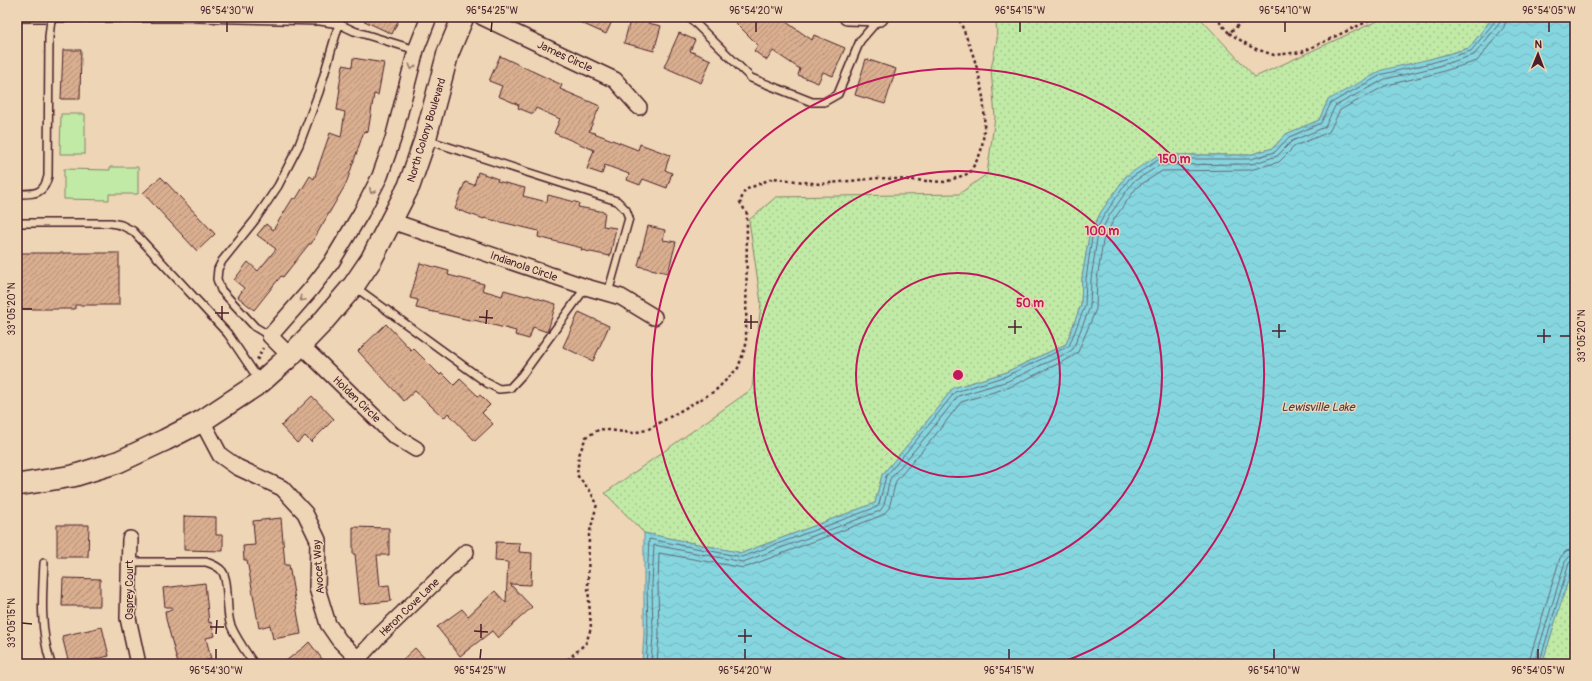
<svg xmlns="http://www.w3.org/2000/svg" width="1592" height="681" viewBox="0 0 1592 681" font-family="Pangolin,sans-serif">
	<defs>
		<pattern id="grass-dots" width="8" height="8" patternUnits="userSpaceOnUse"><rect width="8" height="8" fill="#c0eaa6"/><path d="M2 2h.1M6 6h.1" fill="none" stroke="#a6c88f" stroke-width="1.8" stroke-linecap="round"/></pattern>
		<pattern id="water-waves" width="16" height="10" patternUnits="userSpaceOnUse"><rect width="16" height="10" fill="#86d6e0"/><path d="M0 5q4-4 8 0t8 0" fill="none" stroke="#75b7c0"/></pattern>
		<pattern id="building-hatch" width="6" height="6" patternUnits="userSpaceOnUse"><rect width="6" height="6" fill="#daaf90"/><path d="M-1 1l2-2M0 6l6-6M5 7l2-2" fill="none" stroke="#b38e76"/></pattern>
	</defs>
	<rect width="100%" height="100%" fill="#edd5b5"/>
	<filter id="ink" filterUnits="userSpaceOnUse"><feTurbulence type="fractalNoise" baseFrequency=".025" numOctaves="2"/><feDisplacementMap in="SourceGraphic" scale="8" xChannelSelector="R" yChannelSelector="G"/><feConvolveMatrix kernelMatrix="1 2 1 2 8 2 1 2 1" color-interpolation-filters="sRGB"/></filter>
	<g filter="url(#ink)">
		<g fill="url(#grass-dots)" stroke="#858468">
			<polygon points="996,17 1199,17 1255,77 1386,17 1493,17 1469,48 1430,59 1328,100 1319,120 1286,134 1273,148 1249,155 1179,155 1126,176 1101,212 1089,236 1082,278 1081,305 1066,344 1004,373 953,388 921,429 882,475 875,503 742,553 644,533 605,493 752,389 761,303 749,220 776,197 959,194 987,174 995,117 991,69 997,40"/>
			<polygon points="1575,558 1575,664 1542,664"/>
		</g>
		<g fill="#c0eaa6" stroke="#858468">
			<polygon points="61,114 85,114 85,154 60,154"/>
			<polygon points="110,167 138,167 138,194 109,194 109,200 64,199 64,169 110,170"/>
		</g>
		<polygon fill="url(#water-waves)" stroke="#6e8d98" points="1493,17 1575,17 1575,558 1542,664 642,664 644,635 644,533 742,553 875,503 882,475 921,429 953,388 1004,373 1066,344 1081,305 1082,278 1089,236 1101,212 1126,176 1157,156 1179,155 1249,155 1273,148 1286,134 1319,120 1328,100 1382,70 1430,59 1469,48"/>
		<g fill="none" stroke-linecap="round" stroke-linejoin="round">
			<g stroke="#626873" stroke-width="1">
				<polyline points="646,664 648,635 647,584 649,539 742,557 877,507 879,504 886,476 924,431 955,392 1006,376 1069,346 1085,306 1086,279 1092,237 1105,214 1129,179 1158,160 1179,159 1251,159 1275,152 1289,137 1321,123 1331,103 1383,74 1431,63 1471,51 1495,21 1496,17"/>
				<polyline points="651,664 653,635 652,584 654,545 743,562 880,511 884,505 890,479 928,434 958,396 1008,381 1069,352 1073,349 1090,307 1091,279 1097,239 1109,216 1133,182 1160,165 1252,164 1277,156 1292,141 1325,127 1335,106 1385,79 1432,68 1474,55 1499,24 1501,17"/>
				<polyline points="657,664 659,635 658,584 659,553 744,568 883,515 889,508 896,481 933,438 961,402 1010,387 1072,357 1078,352 1096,309 1097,280 1103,241 1114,219 1137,187 1162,171 1250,170 1279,162 1295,146 1329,132 1340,110 1387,85 1434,74 1477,61 1504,27 1507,17"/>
				<polyline points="1528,664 1560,558 1566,551 1575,549"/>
				<polyline points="1534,664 1565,562 1569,557 1575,555"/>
				<polyline points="1539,664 1569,563 1571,561 1575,560"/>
			</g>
		</g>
		<g fill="url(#building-hatch)" stroke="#4a1f2b">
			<polygon points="356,17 400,17 392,34"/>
			<polygon points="568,17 614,17 606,34"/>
			<polygon points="631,17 649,17 648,23 661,26 654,51 624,43"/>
			<polygon points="730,17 779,17 812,40 814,35 845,48 833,76 823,72 818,83 798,75 800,69 773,51 767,60 754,51 758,45"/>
			<polygon points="679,33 695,40 690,51 711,60 701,83 664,67"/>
			<polygon points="63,50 81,50 80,99 61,99"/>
			<polygon points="500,56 562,85 560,89 600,106 589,131 638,150 640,144 670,155 665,170 672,173 667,188 643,179 640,185 627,180 629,174 605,165 602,174 587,169 594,150 554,133 560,119 536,108 533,114 518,108 519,105 498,96 502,86 489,81"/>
			<polygon points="353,58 384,63 378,95 374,94 368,132 364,131 346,184 311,244 309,244 283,277 281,276 254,310 238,297 244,288 234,280 248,262 258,271 276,249 257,235 266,224 273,230 293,198 296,199 310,176 314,179 330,133 341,137 345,112 337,110 340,88 339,88 343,65 352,67"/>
			<polygon points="866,59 896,69 885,104 855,95"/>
			<polygon points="478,172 498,179 497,181 525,188 523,196 547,202 548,195 579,203 578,207 605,212 603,226 616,228 610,256 581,250 582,248 538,237 539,231 484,218 484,219 455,209 465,182 474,185"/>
			<polygon points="161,177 215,234 197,251 143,193"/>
			<polygon points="648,226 665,230 663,240 676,242 668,273 638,266"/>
			<polygon points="17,253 119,253 119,305 75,305 75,309 17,309"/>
			<polygon points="420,263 449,271 448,275 484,284 482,290 502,296 504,290 526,296 527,295 556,304 548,330 547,332 533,327 529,339 515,335 516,331 474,320 474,321 416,308 418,300 410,298"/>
			<polygon points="579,312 609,326 593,361 563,347"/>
			<polygon points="386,324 411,350 413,348 440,375 442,373 454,385 460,379 478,396 480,395 490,405 482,413 493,424 475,441 448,413 444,418 415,391 404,401 358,351"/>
			<polygon points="312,396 334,419 311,442 305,436 297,443 281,426"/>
			<polygon points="184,516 216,517 216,535 223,535 223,551 184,550"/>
			<polygon points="281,518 285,565 289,565 301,634 273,639 270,625 259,628 247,560 244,560 243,546 255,545 253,521"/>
			<polygon points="57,525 89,525 88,557 57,557"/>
			<polygon points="353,527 389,528 389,555 377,555 380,586 389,585 391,601 360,604 355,554 353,554"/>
			<polygon points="496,542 520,543 519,552 532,553 531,585 510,584 532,607 498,638 492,631 460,656 437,627 462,609 468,616 495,591 506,603 508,562 495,561"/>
			<polygon points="63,578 100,579 100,606 62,606"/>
			<polygon points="205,583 209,623 211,622 215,636 206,638 211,659 192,664 178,664 166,619 165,611 172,610 172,607 165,607 163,588"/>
			<polygon points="102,627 109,656 75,664 69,664 62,636"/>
			<polygon points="309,642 326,664 282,664 304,647"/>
			<polygon points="415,648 430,664 398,664"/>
		</g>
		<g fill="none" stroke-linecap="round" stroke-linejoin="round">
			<g stroke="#4a1f2b" stroke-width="10">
				<g id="service">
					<polyline points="689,17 751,78 812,102 824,102 838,94 860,41 879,19"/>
					<polyline points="17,18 197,18 320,21 339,24 354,31 416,50"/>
					<polyline points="427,140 617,201 626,210 629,218 608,293"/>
					<path d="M 17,194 C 34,194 44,195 48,176 L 49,37 L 51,19"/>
					<polyline points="17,223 111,223 121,225 133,231 228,334 259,380"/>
					<polyline points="355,287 487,383 499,389 510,388 522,375 586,287"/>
					<polyline points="270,336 255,327 221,290 217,279 218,269 222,261 255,220 278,186 299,145 319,92 341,17"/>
					<path d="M 129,562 L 206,562 C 212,564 218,566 222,571 C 230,582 225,611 231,626 C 237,640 246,652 254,664"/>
					<path d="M 44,563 C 42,597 40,631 51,664"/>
				</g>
			</g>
			<g stroke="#4a1f2b" stroke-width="18">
				<g id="minor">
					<polyline points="482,17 615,80 639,107"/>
					<polyline points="847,17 880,18"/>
					<polyline points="391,221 586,287 621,297 654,317"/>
					<polyline points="301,345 393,435 416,449"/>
					<polyline points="290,356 270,336 311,289 331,263 361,213 380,176 393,139 416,50 429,17"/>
					<polyline points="202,421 220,455 237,467 282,488 305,513 318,540 317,588 328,624 339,640 358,659"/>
					<polyline points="130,539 128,618 138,664"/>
					<polyline points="353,664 379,636 466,552"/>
				</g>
			</g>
			<g stroke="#4a1f2b" stroke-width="24">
				<polyline id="secondary" points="17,485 73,476 118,462 165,440 202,421 261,382 290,356 320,325 354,285 371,260 409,186 425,140 448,53 463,17"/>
			</g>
			<g stroke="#4a1f2b" stroke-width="2.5" stroke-dasharray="3 3" stroke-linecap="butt">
				<polyline points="1215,17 1229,33 1248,17"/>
				<polyline points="1229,33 1253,48 1274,55 1302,52 1377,17"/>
				<polyline points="257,360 263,348"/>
				<path d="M 563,664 L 586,643 L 591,628 L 588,587 L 589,535 L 597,504 L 590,491 L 577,475 L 579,455 L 586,437 L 600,429 L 632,433 L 647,430 L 715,391 L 738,368 L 746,345 L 747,214 L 740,202 L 745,190 L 773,178 L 820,184 L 879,178 L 945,182 L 970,173 C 973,166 979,158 981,151 C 991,103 977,60 958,17"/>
			</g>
			<use href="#service" stroke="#edd5b5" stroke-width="7"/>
			<use href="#minor" stroke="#edd5b5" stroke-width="15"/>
			<use href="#secondary" stroke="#edd5b5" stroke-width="21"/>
		</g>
		<defs><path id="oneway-chevron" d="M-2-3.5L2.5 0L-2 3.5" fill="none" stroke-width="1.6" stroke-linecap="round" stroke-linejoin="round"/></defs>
		<g stroke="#9c7a70">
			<use href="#oneway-chevron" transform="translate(412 67) rotate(105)"/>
			<use href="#oneway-chevron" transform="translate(372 191) rotate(116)"/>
			<use href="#oneway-chevron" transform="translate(302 299) rotate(131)"/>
		</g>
	</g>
	<path fill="none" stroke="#4a1f2b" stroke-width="1.5" d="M 227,32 L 227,22M 491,32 L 492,22M 756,32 L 756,22M 1020,32 L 1020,22M 1285,32 L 1285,22M 1549,32 L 1549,22M 22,309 L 32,309M 215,313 L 229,313M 479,317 L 493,318M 222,320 L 222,306M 744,322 L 758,322M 486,324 L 487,310M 1008,327 L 1022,327M 751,329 L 751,315M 1272,331 L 1286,331M 1015,334 L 1015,320M 1537,336 L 1551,336M 1560,336 L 1570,336M 1279,338 L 1279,324M 1544,343 L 1544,329M 22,623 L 32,624M 210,627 L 224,627M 474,631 L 488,632M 216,634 L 217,620M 738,636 L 752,636M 481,638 L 481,624M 745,643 L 745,629M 216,659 L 216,649M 480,659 L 481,649M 745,659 L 745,649M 1009,659 L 1009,649M 1274,659 L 1274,649M 1538,659 L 1538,649"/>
	<g fill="none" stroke="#c2185b" stroke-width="2">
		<circle cx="958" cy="375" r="102"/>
		<circle cx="958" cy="375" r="204"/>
		<path d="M856 663A306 306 0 1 1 1060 663"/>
	</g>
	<g text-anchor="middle" stroke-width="3" stroke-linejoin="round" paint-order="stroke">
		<g font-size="11" fill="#4a1f2b" stroke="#edd5b5">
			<text transform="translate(565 56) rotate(25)" y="4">James Circle</text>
			<text transform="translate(426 130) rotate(-73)" y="4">North Colony Boulevard</text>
			<text transform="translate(524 266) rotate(19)" y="4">Indianola Circle</text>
			<text transform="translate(357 399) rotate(44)" y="4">Holden Circle</text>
			<text transform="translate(318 567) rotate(-94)" y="4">Avocet Way</text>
			<text transform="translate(129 590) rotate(-90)" y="4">Osprey Court</text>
			<text transform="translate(409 607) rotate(-44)" y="4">Heron Cove Lane</text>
		</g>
		<g font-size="12" font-style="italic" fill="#533a46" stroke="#edd5b5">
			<text x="1318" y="411">Lewisville Lake</text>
		</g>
	</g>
	<circle cx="958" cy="375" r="6" fill="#c2185b" stroke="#edd5b5" stroke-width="2"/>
	<g font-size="12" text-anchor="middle" font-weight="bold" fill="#c2185b" stroke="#edd5b5" stroke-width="3" stroke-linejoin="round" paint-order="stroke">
		<text x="1174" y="163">150 m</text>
		<text x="1102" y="235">100 m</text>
		<text x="1030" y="307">50 m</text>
	</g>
	<rect width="1592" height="681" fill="none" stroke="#edd5b5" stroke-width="44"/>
	<g transform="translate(1538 54) rotate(1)" stroke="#edd5b5" stroke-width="3" paint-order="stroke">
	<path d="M0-3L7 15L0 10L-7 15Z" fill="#4a1f2b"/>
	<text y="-6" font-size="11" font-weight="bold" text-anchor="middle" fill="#4a1f2b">N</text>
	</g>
	<rect x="22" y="22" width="1548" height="637" fill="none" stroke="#4a1f2b" stroke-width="1.5"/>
	<g font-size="10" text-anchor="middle" fill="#4a1f2b">
		<text x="227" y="14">96°54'30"W</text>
		<text x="492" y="14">96°54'25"W</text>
		<text x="756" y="14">96°54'20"W</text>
		<text x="1020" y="14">96°54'15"W</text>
		<text x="1285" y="14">96°54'10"W</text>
		<text x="1549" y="14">96°54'05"W</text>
		<text transform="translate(11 309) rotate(-90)" y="4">33°05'20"N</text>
		<text transform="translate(1581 336) rotate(-90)" y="4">33°05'20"N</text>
		<text transform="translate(11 623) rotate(-90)" y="4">33°05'15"N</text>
		<text x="216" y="674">96°54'30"W</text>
		<text x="480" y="674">96°54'25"W</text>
		<text x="745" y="674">96°54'20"W</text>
		<text x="1009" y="674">96°54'15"W</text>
		<text x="1274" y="674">96°54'10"W</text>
		<text x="1538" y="674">96°54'05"W</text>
	</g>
</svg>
